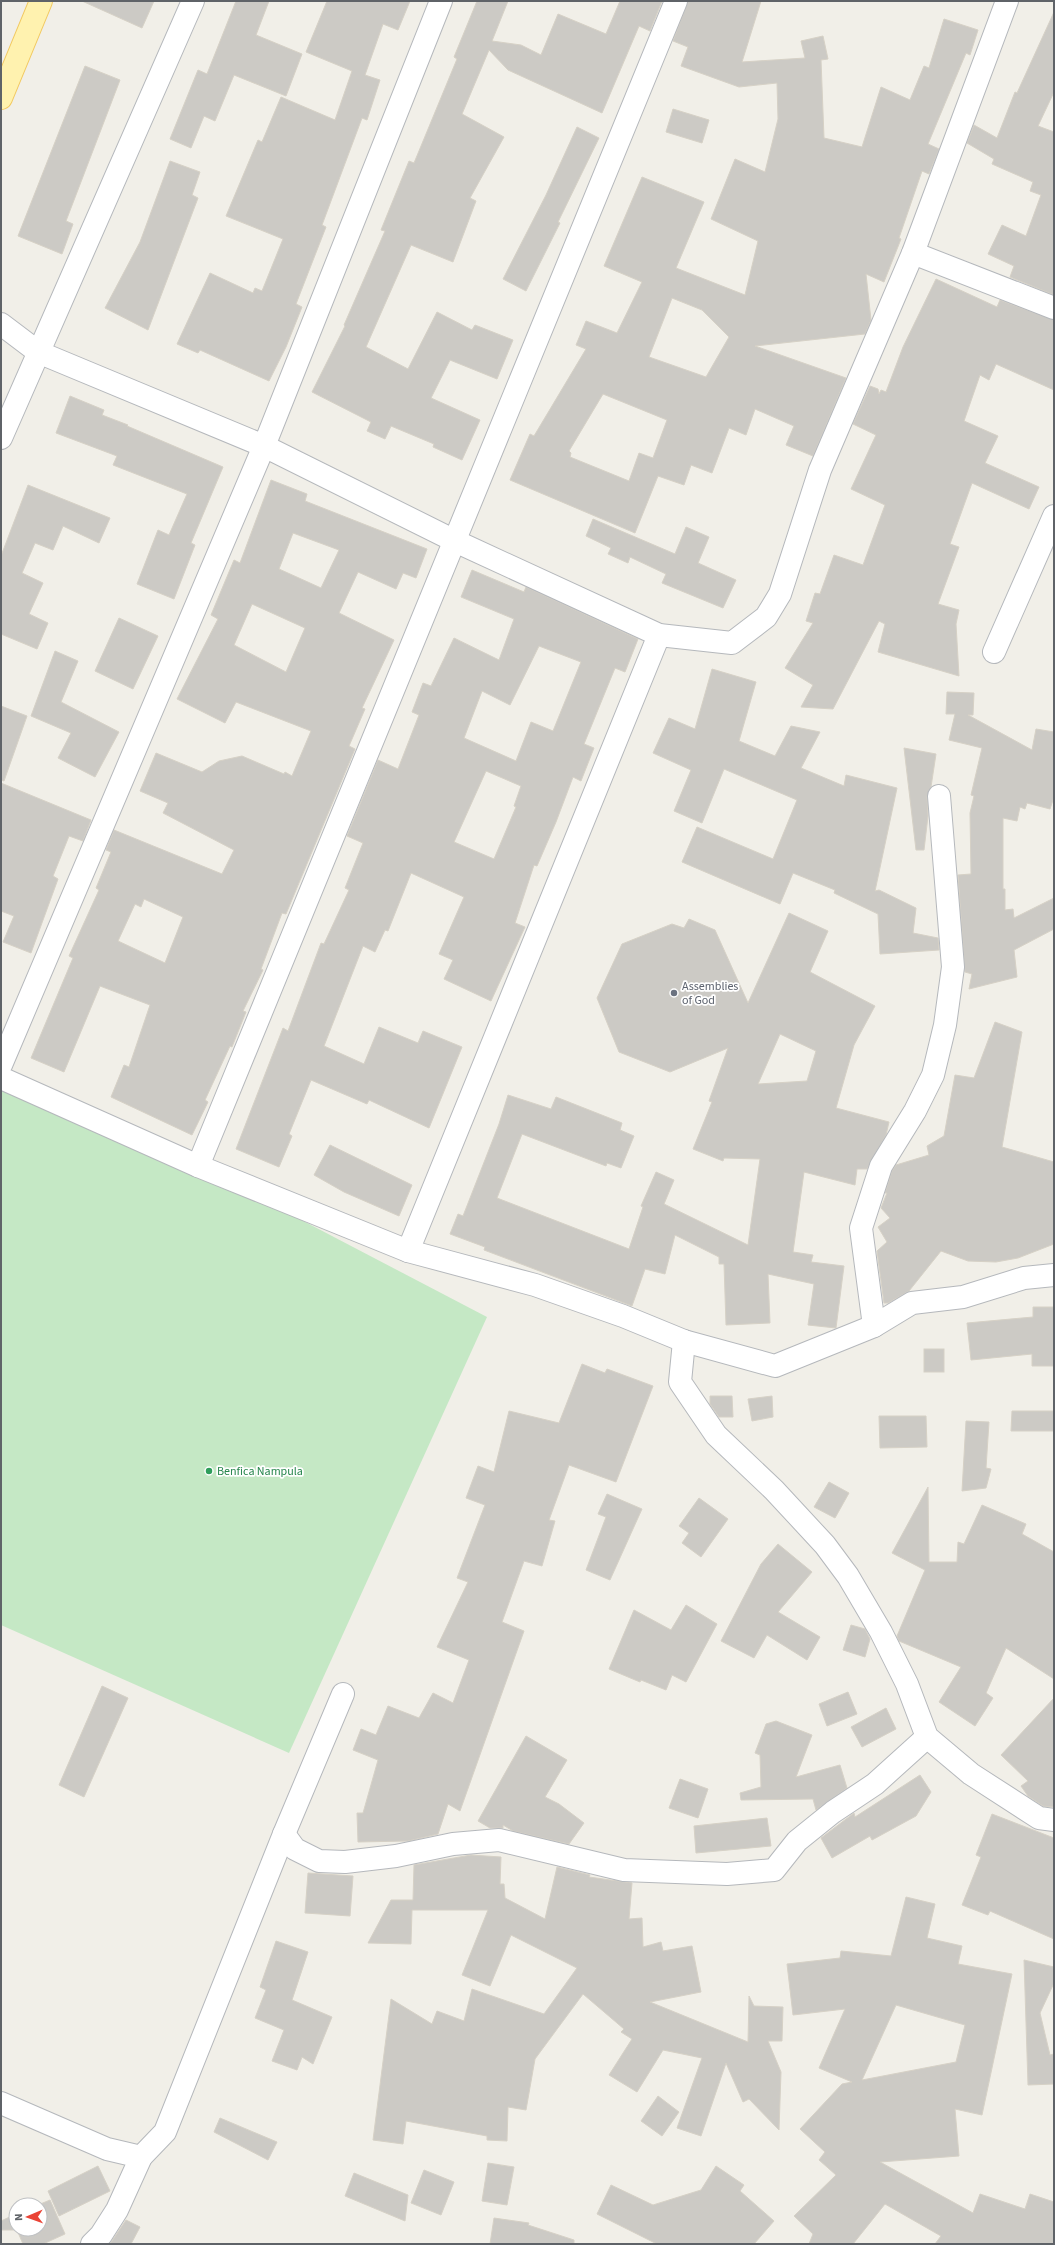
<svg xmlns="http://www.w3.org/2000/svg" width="1055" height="2245" viewBox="0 0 1055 2245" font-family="'Source Sans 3',sans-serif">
	<rect width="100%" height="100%" fill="#f1efe8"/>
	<polygon fill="#c5e8c5" points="1,1078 198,1166 487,1317 289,1753 1,1625"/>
	<g fill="#cccac5" stroke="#d6d1c6" fill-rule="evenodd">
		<polygon points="82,1 154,1 142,28"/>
		<polygon points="236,1 269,1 256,35 302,54 286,96 234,75 215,121 204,116 191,148 170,139 198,70 207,74"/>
		<polygon points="327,1 410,1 398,30 383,24 365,75 380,80 367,120 362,118 322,225 326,227 296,304 302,307 286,347 269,381 200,350 198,353 177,344 210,273 253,293 255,288 262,291 283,239 226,216 258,140 262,142 281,97 335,120 352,71 306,52"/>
		<polygon points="477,1 508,1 492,41 521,45 541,55 558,14 606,34 620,1 662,1 650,31 639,26 602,113 508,70 489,50 462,114 504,137 470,198 476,201 453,262 411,245 366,347 408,369 437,312 472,330 475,325 513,340 497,379 450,360 431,398 480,420 462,460 433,447 434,444 391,426 385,439 367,431 371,422 312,392 345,326 344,325 385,231 381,230 409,161 414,163 457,59 454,57"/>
		<path d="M 688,1 L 761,1 L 742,62 L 805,58 L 801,41 L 823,36 L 828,59 L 821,60 L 824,138 L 862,147 L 881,87 L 910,100 L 924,66 L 929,68 L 944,19 L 978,30 L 970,55 L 966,53 L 928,144 L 939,149 L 929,174 L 922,171 L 899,238 L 901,239 L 884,282 L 866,274 L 871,320 L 865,334 L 755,346 L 846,378 L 813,456 L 786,445 L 794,426 L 755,409 L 746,435 L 729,428 L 712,473 L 691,465 L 684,485 L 658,476 L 635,533 L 510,480 L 530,434 L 534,436 L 586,349 L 576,345 L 586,321 L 617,333 L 642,282 L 604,266 L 642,177 L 704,202 L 676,268 L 745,295 L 758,241 L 711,219 L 735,159 L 765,172 L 778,119 L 777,83 L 739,87 L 681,66 L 688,47 L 673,41 ZM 672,298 L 702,310 L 729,337 L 706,377 L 649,357 ZM 603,394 L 667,420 L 653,458 L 639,453 L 629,481 L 570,457 L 571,453 L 569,451 Z"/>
		<polygon points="1054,12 1054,92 1038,126 1054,132 1054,295 1010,277 1014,266 988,254 1002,225 1026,236 1041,195 1030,191 1033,182 992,164 994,159 967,143 974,125 997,138 1015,92 1017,93"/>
		<polygon points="85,66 120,80 66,221 73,224 62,254 18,236"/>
		<polygon points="673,109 709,120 702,143 666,132"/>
		<polygon points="577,127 599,138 558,222 560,223 526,291 503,279 546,195"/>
		<polygon points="170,161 200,172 192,195 198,198 148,330 105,308 140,242"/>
		<polygon points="936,279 997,307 1000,300 1054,320 1054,390 996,364 989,380 980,375 964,421 998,436 985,463 1039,487 1029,509 972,483 950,544 959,547 938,604 959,610 956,624 959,676 878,652 885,624 879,621 833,709 801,707 813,685 785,668 813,623 806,621 815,593 820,594 834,555 863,565 885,505 851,489 876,435 853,424 870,386 878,389 879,394 881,390 886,392 903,347"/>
		<polygon points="70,396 104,410 102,415 128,425 127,426 223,467 191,543 195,545 174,599 137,584 158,530 169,535 187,494 113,465 117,456 56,433"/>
		<path d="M 271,480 L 307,494 L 305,501 L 427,549 L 416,578 L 403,573 L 396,589 L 358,572 L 339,613 L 394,640 L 362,708 L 365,709 L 349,746 L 355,749 L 286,914 L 282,913 L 261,969 L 263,970 L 243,1011 L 246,1012 L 232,1047 L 230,1046 L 205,1100 L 208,1102 L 192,1135 L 111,1097 L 124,1065 L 129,1067 L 150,1005 L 100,986 L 64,1072 L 31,1058 L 73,958 L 69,956 L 99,890 L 96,888 L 111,852 L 106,850 L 114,830 L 222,874 L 234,850 L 163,813 L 168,803 L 140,791 L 156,753 L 202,772 L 219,761 L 242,756 L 284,774 L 285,772 L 292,776 L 311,731 L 236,702 L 225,723 L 177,699 L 218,619 L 211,615 L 234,560 L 240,563 ZM 293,533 L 339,550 L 321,588 L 279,569 ZM 252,604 L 305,628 L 286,672 L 234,645 ZM 144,899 L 183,917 L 165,963 L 118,941 L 135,904 L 141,907 Z"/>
		<polygon points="28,485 110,518 99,543 63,526 53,550 35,543 22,573 43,583 29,614 48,623 37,649 1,634 1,556"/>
		<polygon points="593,519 675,554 686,527 709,537 698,563 736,580 723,608 662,583 666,574 630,557 628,563 608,554 611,548 586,536"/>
		<path d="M 472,570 L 524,592 L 526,587 L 638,639 L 625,672 L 615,668 L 584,744 L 594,748 L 581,781 L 573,777 L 556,822 L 537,866 L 534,865 L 515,923 L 525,927 L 491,1001 L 444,979 L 453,960 L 439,954 L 464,897 L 411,873 L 388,931 L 385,930 L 375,952 L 363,946 L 324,1046 L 364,1064 L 379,1027 L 418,1043 L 423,1031 L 462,1047 L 429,1128 L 369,1100 L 367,1104 L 311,1080 L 289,1134 L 292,1136 L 279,1167 L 236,1149 L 283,1028 L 288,1031 L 321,943 L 324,944 L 349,890 L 345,888 L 363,843 L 347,836 L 378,760 L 398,769 L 419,715 L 412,712 L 423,683 L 431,686 L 454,638 L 499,660 L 514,619 L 461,597 ZM 539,646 L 581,662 L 553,731 L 531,722 L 516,761 L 464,738 L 482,691 L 510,705 ZM 486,771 L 521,786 L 514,806 L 516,807 L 494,859 L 454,842 Z"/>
		<polygon points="119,618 158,636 133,689 95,671"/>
		<polygon points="55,651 78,661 61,702 119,732 95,777 58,758 71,733 31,716"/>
		<polygon points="712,669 756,682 739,741 775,756 791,726 820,732 801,768 844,786 846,775 897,788 875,891 879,890 916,908 913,933 938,938 939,950 880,954 878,914 834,893 835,890 793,873 780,904 682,862 697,827 773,859 797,800 724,769 702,823 674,811 691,770 653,753 669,718 695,729"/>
		<polygon points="947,692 974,693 973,715 968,715 1032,750 1036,729 1054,732 1054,797 1050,809 1027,803 1025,809 1020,807 1017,821 1003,818 1003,889 1005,889 1005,910 1013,909 1014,918 1054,898 1054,929 1014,950 1017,977 969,989 972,974 965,972 958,875 971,874 970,813 974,796 971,795 982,748 949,740 955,714 946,714"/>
		<polygon points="1,706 27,716 4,781 1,780"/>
		<polygon points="904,748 936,754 931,787 927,797 928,816 924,850 916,850"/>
		<polygon points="1,783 91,820 83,841 69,836 53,876 58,879 31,953 3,942 14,916 1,911"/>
		<path d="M 789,913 L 828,931 L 810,972 L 875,1006 L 854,1045 L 836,1108 L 889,1122 L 886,1135 L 867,1169 L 857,1169 L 855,1185 L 804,1172 L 793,1252 L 813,1255 L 811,1262 L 844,1266 L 836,1328 L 808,1325 L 814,1284 L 768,1274 L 770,1323 L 726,1325 L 724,1264 L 719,1264 L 719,1257 L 675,1235 L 665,1274 L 645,1269 L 632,1306 L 484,1250 L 485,1247 L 450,1234 L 458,1214 L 463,1216 L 499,1124 L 508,1095 L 551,1109 L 556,1097 L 622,1123 L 620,1130 L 634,1136 L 621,1168 L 607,1163 L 606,1166 L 522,1134 L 497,1198 L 629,1249 L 643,1207 L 641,1206 L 656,1172 L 674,1180 L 664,1204 L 748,1245 L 760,1159 L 724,1158 L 723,1161 L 693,1149 L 712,1102 L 709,1101 L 728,1048 L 670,1072 L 619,1052 L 597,998 L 622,944 L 672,924 L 684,928 L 689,919 L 715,930 L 748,1003 ZM 780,1034 L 816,1051 L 807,1081 L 758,1084 Z"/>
		<polygon points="995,1022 1022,1032 1002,1147 1054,1162 1054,1244 1018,1258 996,1262 968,1261 941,1251 909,1291 888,1303 884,1303 877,1251 887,1242 878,1227 890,1218 881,1208 887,1193 885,1193 892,1171 896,1165 929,1155 927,1146 944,1136 955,1075 974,1078"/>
		<polygon points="330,1145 412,1185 399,1216 344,1192 314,1175"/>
		<polygon points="1033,1307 1054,1307 1054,1366 1032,1366 1032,1354 971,1360 967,1323 1033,1317"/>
		<rect x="924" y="1349" width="20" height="23"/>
		<polygon points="582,1364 605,1373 607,1369 653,1386 616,1482 569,1465 549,1520 555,1521 542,1566 524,1561 502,1622 524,1631 460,1811 448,1804 438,1834 408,1841 358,1842 357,1813 363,1813 378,1760 353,1750 361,1729 376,1735 388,1706 419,1718 433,1693 453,1703 469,1660 437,1647 468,1582 457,1578 485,1505 466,1498 478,1466 494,1472 509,1411 559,1423"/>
		<polygon points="710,1396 732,1396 733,1417 719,1417 710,1404"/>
		<polygon points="772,1396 773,1417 752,1421 748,1399"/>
		<polygon points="1012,1411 1054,1411 1054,1431 1011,1431"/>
		<polygon points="879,1416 926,1416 927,1447 880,1448"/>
		<polygon points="966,1421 989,1422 986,1468 991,1469 986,1488 962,1491"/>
		<polygon points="829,1482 849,1493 835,1518 814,1507"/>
		<polygon points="928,1487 929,1562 957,1562 958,1542 964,1544 982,1505 1026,1524 1022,1534 1054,1552 1054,1679 1006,1648 986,1693 993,1698 975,1726 939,1702 961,1667 899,1641 897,1636 925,1570 892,1553"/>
		<polygon points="607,1494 642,1509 610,1580 586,1570 606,1517 598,1514"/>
		<polygon points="699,1498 728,1519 701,1557 682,1543 689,1533 679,1526"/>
		<polygon points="778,1544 812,1572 778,1612 820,1637 807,1660 767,1635 754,1658 721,1641 761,1564"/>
		<polygon points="686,1605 717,1624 686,1682 672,1675 666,1690 641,1680 640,1682 609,1669 634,1610 671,1630"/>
		<polygon points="851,1625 865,1629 870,1639 865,1657 843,1650"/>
		<polygon points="102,1686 128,1698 84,1797 59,1785"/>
		<polygon points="848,1692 857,1714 827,1726 819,1704"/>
		<polygon points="1054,1698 1054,1807 1043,1806 1028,1796 1021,1786 1028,1781 1001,1755"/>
		<polygon points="886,1708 896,1729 862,1747 851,1727"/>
		<polygon points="776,1721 812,1735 796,1777 840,1765 847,1788 816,1810 813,1799 741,1800 740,1793 761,1787 760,1755 755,1753 766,1724"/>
		<polygon points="526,1736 567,1760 545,1797 559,1804 584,1823 569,1844 513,1831 503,1825 503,1828 490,1828 478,1821"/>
		<polygon points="920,1775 931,1792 916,1816 872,1840 870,1836 832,1858 821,1838 854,1813 855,1817"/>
		<polygon points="680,1779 708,1789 698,1818 669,1808"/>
		<polygon points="992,1814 1054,1838 1054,1939 990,1911 988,1915 962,1905 981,1857 976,1855"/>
		<polygon points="767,1818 771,1846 696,1853 694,1826"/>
		<polygon points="471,1855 501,1857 500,1884 504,1884 505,1898 545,1919 557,1867 590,1875 589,1877 632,1883 629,1919 642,1918 643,1947 661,1942 663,1951 692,1946 701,1992 650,2002 748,2042 749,1996 754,2006 783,2007 782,2041 768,2041 781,2072 779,2130 749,2099 743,2102 726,2063 701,2136 677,2128 702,2058 663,2050 637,2092 609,2075 632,2039 621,2032 624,2029 583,1994 535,2059 526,2110 508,2107 507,2141 487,2140 487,2136 406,2121 403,2144 373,2140 391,1999 432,2024 437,2011 464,2021 472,1989 544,2014 577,1968 511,1935 490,1986 462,1975 488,1910 412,1910 411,1944 368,1943 391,1900 413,1900 414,1865"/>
		<polygon points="308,1873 353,1876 350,1916 305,1913"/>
		<path d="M 906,1897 L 935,1904 L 927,1938 L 962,1946 L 958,1964 L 1012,1974 L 982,2115 L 955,2109 L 959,2156 L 880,2162 L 973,2213 L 980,2194 L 1025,2209 L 1030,2194 L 1054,2202 L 1054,2244 L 935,2244 L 941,2236 L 885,2204 L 853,2244 L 809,2244 L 813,2234 L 794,2216 L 836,2175 L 819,2160 L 825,2152 L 800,2129 L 842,2084 L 852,2082 L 819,2068 L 845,2009 L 793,2015 L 787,1964 L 840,1958 L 841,1951 L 891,1956 ZM 896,2005 L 965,2025 L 956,2062 L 862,2080 Z"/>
		<polygon points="276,1941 308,1952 292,2000 332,2017 313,2064 302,2057 297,2070 272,2061 284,2030 255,2018 266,1990 260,1987"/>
		<polygon points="1024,1960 1054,1967 1054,1983 1040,2013 1050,2055 1054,2054 1054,2084 1028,2085"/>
		<polygon points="658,2096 679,2112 662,2136 641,2121"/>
		<polygon points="220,2118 277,2142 268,2160 214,2132"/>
		<polygon points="488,2163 514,2167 507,2205 482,2201"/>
		<polygon points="98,2166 110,2191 59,2216 48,2191"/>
		<polygon points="716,2166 744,2185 740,2191 774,2221 754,2244 657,2244 597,2214 611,2185 653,2205 701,2190"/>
		<polygon points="424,2170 454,2182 441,2215 411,2203"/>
		<polygon points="354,2173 408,2195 405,2221 345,2196"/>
		<polygon points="50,2200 65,2234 43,2244 23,2244 17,2230 1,2230 1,2221 16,2214 16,2229 40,2229 40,2205 38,2205"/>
		<polygon points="494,2218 529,2223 528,2225 574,2240 574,2244 490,2244"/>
		<polygon points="126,2220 140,2227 131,2244 110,2244"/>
	</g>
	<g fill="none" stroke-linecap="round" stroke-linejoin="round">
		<g stroke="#b5b8bc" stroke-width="24">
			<g id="minor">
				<polyline points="913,253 1054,308"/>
				<polyline points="1,324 38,352 264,446 455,541 659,635 732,643 766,617 780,594 820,470 913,253 1007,1"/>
				<polyline points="1,438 193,1"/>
				<polyline points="994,652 1054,516"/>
				<polyline points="1,1065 264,446 441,1"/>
				<polyline points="1,1078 198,1166 408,1251 535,1285 623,1316 684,1341 775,1366 874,1326 912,1303 963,1297 1024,1278 1054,1275"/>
				<polyline points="198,1166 676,1"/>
				<polyline points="408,1251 659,635"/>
				<polyline points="874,1326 861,1228 881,1166 915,1111 933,1075 945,1025 953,967 939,796"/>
				<polyline points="684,1341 680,1382 716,1435 774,1490 825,1545 848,1576 881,1632 907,1684 927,1737 971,1774 1039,1818 1054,1820"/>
				<polyline points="284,1834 295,1849 319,1861 345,1862 396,1856 453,1844 499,1840 624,1870 727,1874 774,1870 797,1841 833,1812 875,1784 927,1737"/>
				<polyline points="1,2103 107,2149 141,2157"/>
				<polyline points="92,2244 101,2235 117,2210 141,2157 165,2132 284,1834 343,1694"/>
			</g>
		</g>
		<g stroke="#f2c960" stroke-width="24">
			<polyline id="primary" points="1,98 41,1"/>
		</g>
		<use href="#minor" stroke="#fff" stroke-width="22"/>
		<use href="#primary" stroke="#fff2af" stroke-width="22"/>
	</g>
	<circle fill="#6b7280" stroke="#fff" stroke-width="1.5" cx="674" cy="993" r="4"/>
	<circle fill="#2e9e5b" stroke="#fff" stroke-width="1.5" cx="209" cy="1471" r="4"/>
	<g text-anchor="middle" stroke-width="3.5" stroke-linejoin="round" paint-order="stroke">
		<g font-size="12" fill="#5b616d" stroke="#fff" text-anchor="start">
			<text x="682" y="990">Assemblies<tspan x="682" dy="14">of God</tspan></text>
		</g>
		<g font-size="12" fill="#27864d" stroke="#fff" text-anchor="start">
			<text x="217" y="1475">Benfica Nampula</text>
		</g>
	</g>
	<rect width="1055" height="2245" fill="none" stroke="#5f6368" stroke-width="4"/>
	<g transform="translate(28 2217) rotate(268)"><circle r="19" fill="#ffffff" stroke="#bfc1c3"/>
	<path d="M0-3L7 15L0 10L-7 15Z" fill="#ea4335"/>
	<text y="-6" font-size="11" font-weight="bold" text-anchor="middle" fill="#5f6368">N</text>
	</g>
</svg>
